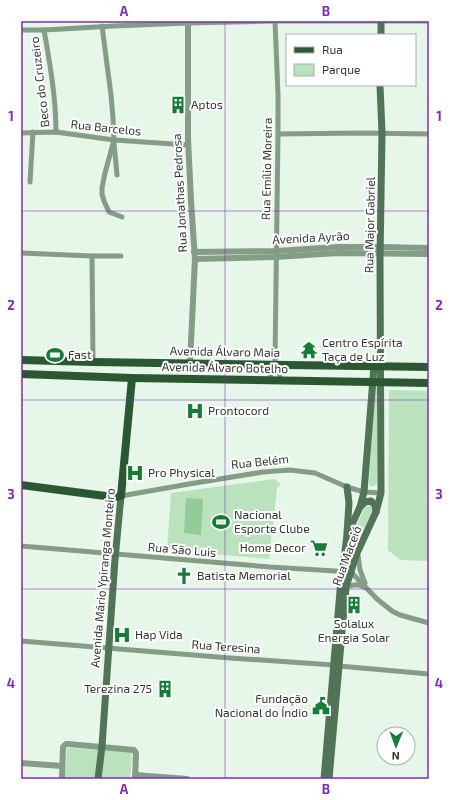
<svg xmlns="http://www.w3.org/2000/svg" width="450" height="800" viewBox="0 0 450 800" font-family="'Exo 2',sans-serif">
	<rect width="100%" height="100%" fill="#e6f6e8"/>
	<g fill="#b9e2bd">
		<polygon points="375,384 378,384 377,484 374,486 370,486 369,484"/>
		<polygon points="389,390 429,391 429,561 400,560 388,550"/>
		<polygon points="274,479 281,484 277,488 269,559 167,550 171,493"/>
		<polygon points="366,506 371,506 373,512 355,544 343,584 351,536"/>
		<polygon points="67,748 132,752 130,779 65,779"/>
	</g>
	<polygon fill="#93cb99" points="186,498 203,499 201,535 184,533"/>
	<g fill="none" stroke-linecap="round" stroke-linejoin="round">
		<g stroke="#859c87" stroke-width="5">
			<polyline points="275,21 278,95 278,134 275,360 275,364 279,372 280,381"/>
			<polyline points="102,26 111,95 113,118 114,140 105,173 102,188 102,194 104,201 109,212 122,217"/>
			<polyline points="21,30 44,30 114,26 188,23 275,21 429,21"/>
			<path d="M 44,30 C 50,64 56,98 56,132"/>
			<polyline points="21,133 56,132 114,140 188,145"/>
			<polyline points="278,134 363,133 429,134"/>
			<polyline points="114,143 117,175"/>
			<polyline points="30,182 33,132"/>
			<polyline points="21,253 92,256 121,256"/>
			<polyline points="92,256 93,362"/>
			<polyline points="270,380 271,370 275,364"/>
			<polyline points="121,496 189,484 263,472 290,470 315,473 347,487 364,492 381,493"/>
			<polyline points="21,546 270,567 351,572 377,599 392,611 400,615 429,623"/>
			<polyline points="358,555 360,570 365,583"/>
			<path d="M 346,587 C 353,585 358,583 364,587"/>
			<polyline points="21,641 230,658 334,665"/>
			<polyline points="339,666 429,674"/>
		</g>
		<g stroke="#859c87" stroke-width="6">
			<polyline points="188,21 188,139 191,201 195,259 190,363"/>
			<polyline points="194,252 276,251 338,247 380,247 429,248"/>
			<polyline points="195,259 276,257 338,253 429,254"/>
			<polyline points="21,763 62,766"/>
			<polyline points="135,775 187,779"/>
			<polyline points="62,779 63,747 66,744 68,744 134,750 136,753 135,779"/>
		</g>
		<g stroke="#517456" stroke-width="7">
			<polyline points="381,35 381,21"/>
			<polyline points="347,487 349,503 347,533"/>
			<polyline points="360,507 365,502 371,501 375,505 376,512"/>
			<polyline points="98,779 102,746 115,559 121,496"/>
			<polyline points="324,779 340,591 347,535 360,507 364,492 374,366"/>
			<polyline points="329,779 346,587 357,553 376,512 381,493 380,259 382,133 380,85"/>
		</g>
		<g stroke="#2b5733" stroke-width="8">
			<polyline points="21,360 93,362 429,367"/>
			<polyline points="21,374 132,378 429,383"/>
			<polyline points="21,485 113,497 121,496 132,378"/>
		</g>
	</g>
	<path fill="none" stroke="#7b2cbf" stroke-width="1" stroke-opacity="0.55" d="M 225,21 L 225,779M 21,211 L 429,211M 21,400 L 429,400M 21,589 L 429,589"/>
	<defs>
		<g id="building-bare" transform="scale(1.38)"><path d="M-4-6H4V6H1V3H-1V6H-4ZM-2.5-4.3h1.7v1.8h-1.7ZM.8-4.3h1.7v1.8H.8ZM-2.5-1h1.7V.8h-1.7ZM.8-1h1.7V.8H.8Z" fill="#137e34" stroke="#fff" stroke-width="2.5" paint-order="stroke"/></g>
		<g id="temple-bare" transform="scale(1.38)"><path d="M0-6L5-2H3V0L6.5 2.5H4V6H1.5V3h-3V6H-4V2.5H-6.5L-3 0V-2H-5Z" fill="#137e34" stroke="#fff" stroke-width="2.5" paint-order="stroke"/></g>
		<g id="stadium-bare" transform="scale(1.38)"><path d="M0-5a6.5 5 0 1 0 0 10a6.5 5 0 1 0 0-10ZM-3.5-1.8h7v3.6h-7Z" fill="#137e34" stroke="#fff" stroke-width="2.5" paint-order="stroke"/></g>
		<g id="hospital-bare" transform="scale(1.38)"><path d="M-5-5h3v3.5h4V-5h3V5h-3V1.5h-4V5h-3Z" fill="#137e34" stroke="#fff" stroke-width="2.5" paint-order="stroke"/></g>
		<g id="supermarket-bare" transform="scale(1.38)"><path d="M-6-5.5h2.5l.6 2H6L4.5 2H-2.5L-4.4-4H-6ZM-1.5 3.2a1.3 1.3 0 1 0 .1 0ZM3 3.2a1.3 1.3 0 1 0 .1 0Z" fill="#137e34" stroke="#fff" stroke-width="2.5" paint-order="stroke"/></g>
		<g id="church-bare" transform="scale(1.38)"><path d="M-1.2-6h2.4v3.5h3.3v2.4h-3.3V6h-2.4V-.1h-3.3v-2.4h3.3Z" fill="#137e34" stroke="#fff" stroke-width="2.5" paint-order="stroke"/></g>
		<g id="civic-bare" transform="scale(1.38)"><path d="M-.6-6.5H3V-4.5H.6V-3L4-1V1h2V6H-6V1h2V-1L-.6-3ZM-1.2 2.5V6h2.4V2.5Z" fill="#137e34" stroke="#fff" stroke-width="2.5" paint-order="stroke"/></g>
	</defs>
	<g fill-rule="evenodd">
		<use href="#building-bare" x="178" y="105"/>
		<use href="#temple-bare" x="309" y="350"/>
		<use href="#stadium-bare" x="55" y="355"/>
		<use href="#hospital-bare" x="195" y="411"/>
		<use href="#hospital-bare" x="135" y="473"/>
		<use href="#stadium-bare" x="221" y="522"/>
		<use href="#supermarket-bare" x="319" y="548"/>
		<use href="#church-bare" x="184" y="576"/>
		<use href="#building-bare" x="354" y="605"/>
		<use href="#hospital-bare" x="122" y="635"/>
		<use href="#building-bare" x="165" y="689"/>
		<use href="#civic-bare" x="321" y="706"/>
	</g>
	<g text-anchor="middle" stroke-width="4" stroke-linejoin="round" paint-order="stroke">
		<g font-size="12" fill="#323832" stroke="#fff">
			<text transform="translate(40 82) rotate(-97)" y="4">Beco do Cruzeiro</text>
			<text transform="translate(106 128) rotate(6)" y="4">Rua Barcelos</text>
			<text transform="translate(267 169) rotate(-89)" y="4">Rua Emílio Moreira</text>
			<text transform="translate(180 193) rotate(-93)" y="4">Rua Jonathas Pedrosa</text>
			<text transform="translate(370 225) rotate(-89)" y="4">Rua Major Gabriel</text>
			<text transform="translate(311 238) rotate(-3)" y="4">Avenida Ayrão</text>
			<text transform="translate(225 352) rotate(1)" y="4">Avenida Álvaro Maia</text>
			<text transform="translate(225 368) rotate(1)" y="4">Avenida Álvaro Botelho</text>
			<text transform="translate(260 462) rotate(-6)" y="4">Rua Belém</text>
			<text transform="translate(182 550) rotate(5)" y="4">Rua São Luis</text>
			<text transform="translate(347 556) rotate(-70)" y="4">Rua Maceió</text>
			<text transform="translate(103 578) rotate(-85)" y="4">Avenida Mário Ypiranga Monteiro</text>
			<text transform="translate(226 647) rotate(4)" y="4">Rua Teresina</text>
		</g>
		<g font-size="12" fill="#323832" stroke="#fff" text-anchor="start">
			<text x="191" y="109">Aptos</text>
			<text x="322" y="347">Centro Espírita<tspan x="322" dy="14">Taça de Luz</tspan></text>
			<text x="68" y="359">Fast</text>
			<text x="208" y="415">Prontocord</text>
			<text x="148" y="477">Pro Physical</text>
			<text x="234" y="519">Nacional<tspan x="234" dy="14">Esporte Clube</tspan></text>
			<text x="306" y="552" text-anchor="end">Home Decor</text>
			<text x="197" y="580">Batista Memorial</text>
			<text x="354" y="628" text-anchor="middle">Solalux<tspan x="354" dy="14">Energia Solar</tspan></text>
			<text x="135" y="639">Hap Vida</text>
			<text x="152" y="693" text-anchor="end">Terezina 275</text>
			<text x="308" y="703" text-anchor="end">Fundação<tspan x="308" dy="14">Nacional do Índio</tspan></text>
		</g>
	</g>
	<rect width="450" height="800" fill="none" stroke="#ffffff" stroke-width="44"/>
	<rect x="286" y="34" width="130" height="52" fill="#ffffff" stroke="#adafad"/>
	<rect x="294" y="47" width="20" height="6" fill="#2b5733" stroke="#adafad"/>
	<text x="322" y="54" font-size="12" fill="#323832">Rua</text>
	<rect x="294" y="64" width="20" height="12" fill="#b9e2bd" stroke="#adafad"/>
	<text x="322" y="74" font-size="12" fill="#323832">Parque</text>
	<g transform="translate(396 746) rotate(181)"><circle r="19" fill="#ffffff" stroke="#adafad"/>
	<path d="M0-3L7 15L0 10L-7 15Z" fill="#137e34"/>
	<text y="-6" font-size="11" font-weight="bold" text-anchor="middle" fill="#323832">N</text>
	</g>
	<rect x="22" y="22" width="406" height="756" fill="none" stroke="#7b2cbf" stroke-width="1.5"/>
	<g font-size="13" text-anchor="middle" font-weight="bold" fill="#7b2cbf">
		<text x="124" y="16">A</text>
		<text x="326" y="16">B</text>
		<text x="11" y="121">1</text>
		<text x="439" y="121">1</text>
		<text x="11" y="310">2</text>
		<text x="439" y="310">2</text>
		<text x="11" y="499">3</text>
		<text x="439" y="499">3</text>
		<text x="11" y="688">4</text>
		<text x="439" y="688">4</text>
		<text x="124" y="794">A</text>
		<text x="326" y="794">B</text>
	</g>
</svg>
